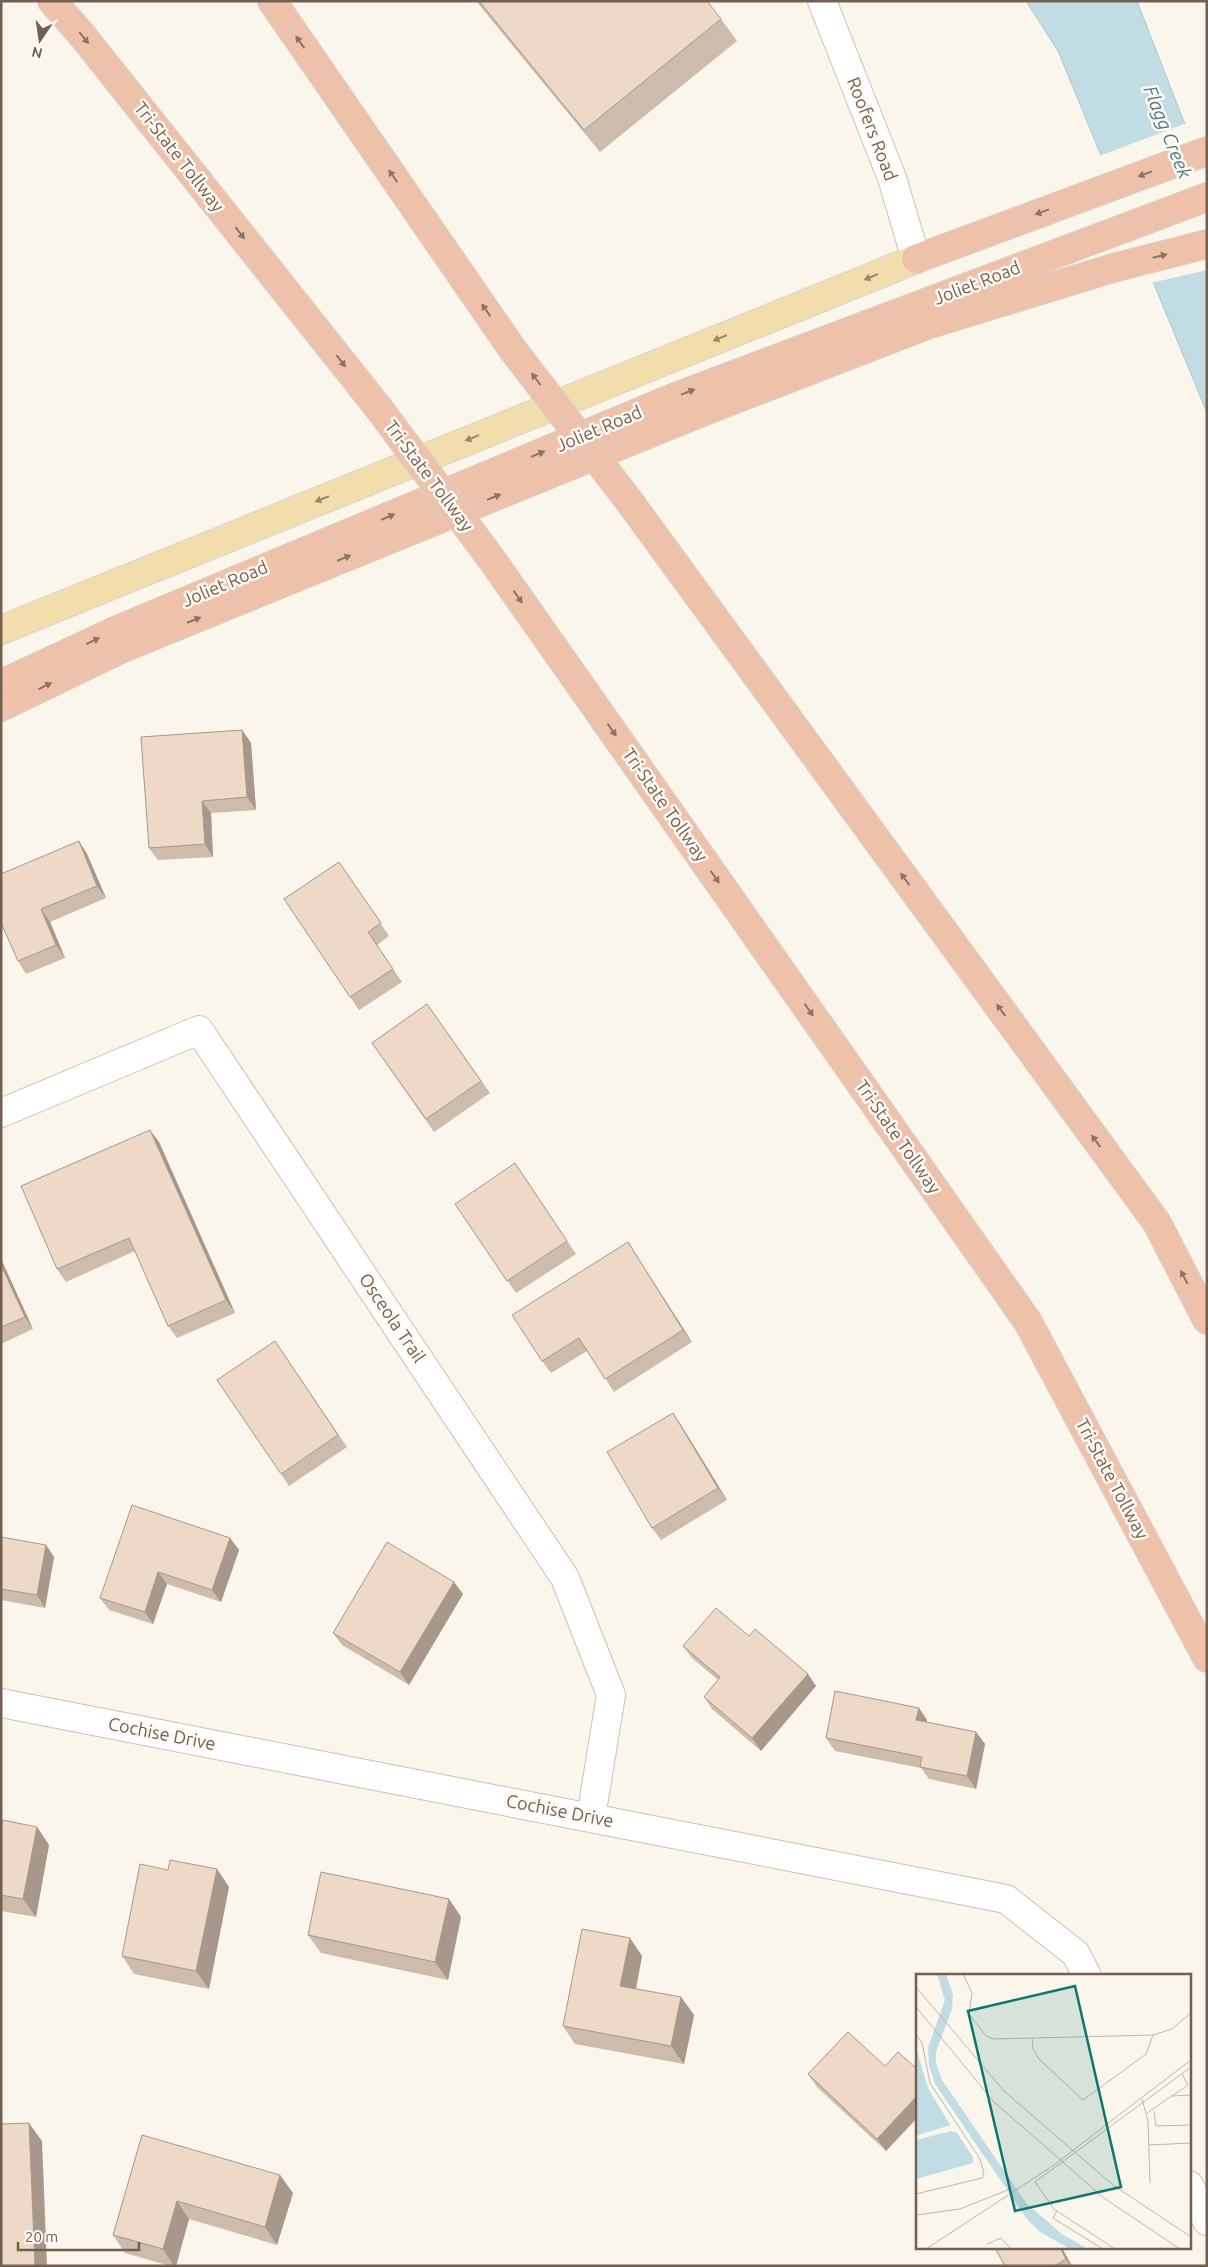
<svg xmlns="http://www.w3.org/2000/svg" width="1208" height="2267" viewBox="0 0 1208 2267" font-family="Ubuntu,sans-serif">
	<rect width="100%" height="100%" fill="#fbf6ec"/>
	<polygon fill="#c2dce3" stroke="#a9cad4" points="1026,1 1137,1 1207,181 1207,413 1058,51"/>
	<polygon fill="#fbf6ec" points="1187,123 1207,174 1207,270 1151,283 1099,156"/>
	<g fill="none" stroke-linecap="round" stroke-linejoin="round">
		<g stroke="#cdc0b3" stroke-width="30">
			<g id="minor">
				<polyline points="822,1 892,178 916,259"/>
				<polyline points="1,1113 199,1030 565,1578 611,1695 591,1817"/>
				<polyline points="1,1703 1006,1899 1076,1954 1087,1976"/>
				<polyline points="1189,2185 1207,2221"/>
			</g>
		</g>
		<g stroke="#d8d2ce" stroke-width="30">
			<polyline id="major" points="1,630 916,259"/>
		</g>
		<g stroke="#d8d2ce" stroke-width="30">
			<g id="highway">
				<polyline points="52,1 82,35 377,406"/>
				<polyline points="272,1 513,350"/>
				<polyline points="916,259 1207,151"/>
				<polyline points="629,501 1157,1223 1207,1320"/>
				<polyline points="490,557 1028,1322 1207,1658"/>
				<polyline points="1,684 117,630 675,397 1207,197"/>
				<polyline points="1,707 123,648 702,412 927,325 1113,268 1207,244"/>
			</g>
		</g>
		<use href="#minor" stroke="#fff" stroke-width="28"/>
		<use href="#major" stroke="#f2ddad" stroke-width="28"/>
		<use href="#highway" stroke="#eec1aa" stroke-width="28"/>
		<g stroke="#d8d2ce" stroke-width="30" stroke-linecap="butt">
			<g id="highway-bridge">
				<polyline points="513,350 629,501"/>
				<polyline points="377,406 490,557"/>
			</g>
		</g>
		<use href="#highway-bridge" stroke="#eec1aa" stroke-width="28"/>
	</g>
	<g fill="#cdbbab">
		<polygon points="476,1 707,1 721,19 737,41 600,152"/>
		<polygon points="242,730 251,743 256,810 211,813 213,857 158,860 149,848"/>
		<polygon points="79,841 87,854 106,898 50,922 65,958 26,974 18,961 1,923"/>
		<polygon points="339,862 389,936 377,945 402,982 359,1010 284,899"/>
		<polygon points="427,1004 490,1093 434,1132 372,1043"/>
		<polygon points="159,1142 235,1313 177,1338 168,1326 135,1251 66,1282 57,1269"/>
		<polygon points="524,1176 576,1254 516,1293 455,1204"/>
		<polygon points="628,1242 692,1342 614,1392 587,1351 551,1373 542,1361"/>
		<polygon points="1,1259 33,1329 1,1344"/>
		<polygon points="275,1341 347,1447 289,1486 281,1474"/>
		<polygon points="673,1413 681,1425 727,1500 661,1540 652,1528"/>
		<polygon points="1,1537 46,1545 54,1557 45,1608 1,1600"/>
		<polygon points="230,1538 239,1550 221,1602 167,1584 153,1624 109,1610 100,1598"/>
		<polygon points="463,1594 409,1685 342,1645 333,1633"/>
		<polygon points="749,1636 816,1686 761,1751 712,1709 704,1697 718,1680 692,1658 683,1646"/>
		<polygon points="919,1708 927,1720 927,1722 976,1732 985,1744 976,1789 929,1779 921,1768 835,1751 826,1738"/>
		<polygon points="1,1827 37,1827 49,1845 36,1917 1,1911"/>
		<polygon points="217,1869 229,1887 209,1989 134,1974 122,1956"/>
		<polygon points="449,1899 461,1917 448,1980 321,1953 308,1935"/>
		<polygon points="630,1938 642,1956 636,1989 681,1997 694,2015 684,2064 575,2044 563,2026"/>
		<polygon points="885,2066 917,2069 917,2118 886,2151 817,2087 808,2074"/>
		<polygon points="142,2135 293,2193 277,2245 189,2219 176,2266 170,2266 125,2253 113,2235"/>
		<polygon points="995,2248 1062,2248 1072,2266 1005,2266"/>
	</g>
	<g fill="#a7988b">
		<polygon points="242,730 251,743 256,810 247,797"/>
		<polygon points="202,801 211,813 213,857 205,844"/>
		<polygon points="79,841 87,854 106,898 97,886"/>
		<polygon points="41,909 50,922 65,958 56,945"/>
		<polygon points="150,1130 159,1142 235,1313 226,1300"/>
		<polygon points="628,1242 636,1255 692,1342 683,1330"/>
		<polygon points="1,1259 33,1329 25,1317 1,1265"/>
		<polygon points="673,1413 681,1425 727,1500 718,1488"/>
		<polygon points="230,1538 239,1550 221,1602 212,1590"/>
		<polygon points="46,1545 54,1557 45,1608 37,1595"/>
		<polygon points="158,1572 167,1584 153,1624 145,1612"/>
		<polygon points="454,1582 463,1594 409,1685 400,1672"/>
		<polygon points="808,1674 816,1686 761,1751 752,1738"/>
		<polygon points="919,1708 927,1720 925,1732 916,1720"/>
		<polygon points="976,1732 985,1744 976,1789 967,1776"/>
		<polygon points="37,1827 49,1845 36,1917 23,1899"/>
		<polygon points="217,1869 229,1887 209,1989 196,1971"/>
		<polygon points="449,1899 461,1917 448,1980 435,1962"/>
		<polygon points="630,1938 642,1956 633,2004 620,1986"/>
		<polygon points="681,1997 694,2015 684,2064 671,2046"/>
		<polygon points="917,2096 917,2118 886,2151 877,2139"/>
		<polygon points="29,2123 42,2141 47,2266 35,2266"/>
		<polygon points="280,2175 293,2193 277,2245 265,2227"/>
		<polygon points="177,2201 189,2219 176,2266 174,2266 163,2249"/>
		<polygon points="1060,2248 1062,2248 1072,2266 1071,2266 1066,2259"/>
	</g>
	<g fill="#eed9c7" stroke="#a7988b">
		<polygon points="479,1 707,1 721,19 584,130"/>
		<polygon points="242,730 247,797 202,801 205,844 149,848 141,737"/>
		<polygon points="79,841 97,886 41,909 56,945 18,961 1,923 1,874"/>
		<polygon points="339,862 381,923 368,932 393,969 350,997 284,899"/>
		<polygon points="427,1004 481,1081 426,1119 372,1043"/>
		<polygon points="150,1130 226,1300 168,1326 129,1238 57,1269 21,1186"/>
		<polygon points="515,1163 567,1241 507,1281 455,1204"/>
		<polygon points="628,1242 683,1330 605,1379 579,1338 542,1361 512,1315"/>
		<polygon points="1,1265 25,1317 1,1327"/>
		<polygon points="275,1341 338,1435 281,1474 217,1380"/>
		<polygon points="673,1413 718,1488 652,1528 607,1452"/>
		<polygon points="132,1505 230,1538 212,1590 158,1572 145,1612 100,1598"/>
		<polygon points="1,1537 46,1545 37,1595 1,1589"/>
		<polygon points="387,1542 454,1582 400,1672 333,1633"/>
		<polygon points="716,1608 749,1636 755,1629 808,1674 752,1738 704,1697 720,1677 683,1646"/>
		<polygon points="835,1691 919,1708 916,1720 976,1732 967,1776 920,1767 922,1757 826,1738"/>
		<polygon points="3,1820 37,1827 23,1899 1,1895 1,1827"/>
		<polygon points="170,1860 217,1869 196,1971 122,1956 140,1864 168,1870"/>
		<polygon points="321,1872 449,1899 435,1962 308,1935"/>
		<polygon points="582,1929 630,1938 620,1986 681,1997 671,2046 563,2026"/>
		<polygon points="848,2032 885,2066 898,2052 917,2069 917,2096 877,2139 808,2074"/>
		<polygon points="29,2123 35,2266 1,2266 1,2124"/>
		<polygon points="142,2135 280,2175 265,2227 177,2201 163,2249 113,2235"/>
		<polygon points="995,2248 1060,2248 1066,2259 1054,2266 1005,2266"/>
	</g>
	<defs><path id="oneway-solid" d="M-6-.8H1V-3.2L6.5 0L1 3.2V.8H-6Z" transform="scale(1.25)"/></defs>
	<g fill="#8c7363">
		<use href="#oneway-solid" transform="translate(84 38) rotate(51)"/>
		<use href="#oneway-solid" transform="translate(300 42) rotate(-125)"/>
		<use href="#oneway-solid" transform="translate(1145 174) rotate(160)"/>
		<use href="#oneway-solid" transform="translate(393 176) rotate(-125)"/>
		<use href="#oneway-solid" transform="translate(1042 212) rotate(160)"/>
		<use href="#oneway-solid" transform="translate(240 233) rotate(52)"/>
		<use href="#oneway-solid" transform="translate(1160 256) rotate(-14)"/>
		<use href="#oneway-solid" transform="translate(486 310) rotate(-125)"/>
		<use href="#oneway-solid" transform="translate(341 361) rotate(52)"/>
		<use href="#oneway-solid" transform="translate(536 379) rotate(-127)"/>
		<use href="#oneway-solid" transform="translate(688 392) rotate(-21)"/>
		<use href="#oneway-solid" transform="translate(538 454) rotate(-23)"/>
		<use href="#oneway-solid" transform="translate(494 497) rotate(-22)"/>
		<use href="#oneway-solid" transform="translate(388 517) rotate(-23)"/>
		<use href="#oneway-solid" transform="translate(344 558) rotate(-22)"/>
		<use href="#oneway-solid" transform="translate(518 597) rotate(55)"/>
		<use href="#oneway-solid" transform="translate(194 620) rotate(-22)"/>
		<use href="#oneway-solid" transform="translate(93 641) rotate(-25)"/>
		<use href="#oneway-solid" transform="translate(45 686) rotate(-26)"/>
		<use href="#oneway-solid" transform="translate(612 730) rotate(55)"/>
		<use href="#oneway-solid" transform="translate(715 877) rotate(55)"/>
		<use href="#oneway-solid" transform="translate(905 879) rotate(-126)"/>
		<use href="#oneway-solid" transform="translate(809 1010) rotate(55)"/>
		<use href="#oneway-solid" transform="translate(1001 1010) rotate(-126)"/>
		<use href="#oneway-solid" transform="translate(1096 1141) rotate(-126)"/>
		<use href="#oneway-solid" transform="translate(1184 1277) rotate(-117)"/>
	</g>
	<g fill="#9a866d">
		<use href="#oneway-solid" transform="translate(871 277) rotate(158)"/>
		<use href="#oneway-solid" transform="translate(720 338) rotate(158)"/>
		<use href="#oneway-solid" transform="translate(472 438) rotate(158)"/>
		<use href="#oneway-solid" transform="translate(322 499) rotate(158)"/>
	</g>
	<g text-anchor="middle" stroke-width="5" stroke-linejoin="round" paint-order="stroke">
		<g font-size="18" fill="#746051" stroke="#fefaf3">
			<text transform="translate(872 129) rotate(69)" y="6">Roofers Road</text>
			<text transform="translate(179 157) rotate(52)" y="6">Tri-State Tollway</text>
			<text transform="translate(977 283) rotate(-21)" y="6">Joliet Road</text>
			<text transform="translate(599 429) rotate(-23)" y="6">Joliet Road</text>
			<text transform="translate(429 476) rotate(53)" y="6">Tri-State Tollway</text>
			<text transform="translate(225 584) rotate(-23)" y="6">Joliet Road</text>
			<text transform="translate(665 805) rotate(55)" y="6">Tri-State Tollway</text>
			<text transform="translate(898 1137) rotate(55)" y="6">Tri-State Tollway</text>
			<text transform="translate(392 1318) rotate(56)" y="6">Osceola Trail</text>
			<text transform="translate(1112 1479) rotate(62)" y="6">Tri-State Tollway</text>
			<text transform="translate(162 1734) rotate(11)" y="6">Cochise Drive</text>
			<text transform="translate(560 1811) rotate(11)" y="6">Cochise Drive</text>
		</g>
		<g font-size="19" font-style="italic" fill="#4c7885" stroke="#fefaf3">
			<text transform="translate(1168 132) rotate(68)" y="7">Flagg Creek</text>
		</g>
	</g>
	<g transform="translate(916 1974)">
		<rect width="275" height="275" fill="#fbf6ec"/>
		<path d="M 21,0 L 30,0 L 37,21 L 36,35 L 20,78 L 20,89 L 26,106 L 111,230 L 146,260 L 172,275 L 154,275 L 124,258 L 111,245 L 19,110 L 13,92 L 12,74 L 29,26 ZM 0,73 L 12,114 L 34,151 L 0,162 ZM 35,157 L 41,159 L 57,183 L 57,189 L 0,205 L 0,166 Z" fill="#c2dce3"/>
		<path fill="none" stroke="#c1b6a9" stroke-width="1" d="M 47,0 L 56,19 L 53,40 L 70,62 L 78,65 L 237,61 L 256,55 L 275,39M 0,13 L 88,117 L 197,211 L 275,263M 0,33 L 78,128 L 188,224 L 264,275M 0,60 L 6,69 L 14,109 L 64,185 L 68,199 L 66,204 L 0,220M 116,64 L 117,75 L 123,85 L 167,126 L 230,80 L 237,61M 256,122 L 275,121M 225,124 L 275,86M 226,125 L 232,147 L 234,209M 238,137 L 240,152 L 275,151M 231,139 L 272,111 L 266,100M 233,171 L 275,169M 119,208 L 138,235 L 199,275M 119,208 L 275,93M 141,237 L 137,244 L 187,275M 0,241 L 44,235 L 94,215M 71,270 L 85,264 L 95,275M 10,275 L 138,191 L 225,124"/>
		<path fill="#0f766e" fill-opacity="0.15" stroke="#0f766e" stroke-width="2.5" d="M 159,12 L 205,213 L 99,237 L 52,37 Z"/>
		<rect width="275" height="275" fill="none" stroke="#746051" stroke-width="2.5"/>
	</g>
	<rect width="1208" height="2267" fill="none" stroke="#746051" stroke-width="5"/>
	<g transform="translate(40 40) rotate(193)" stroke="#fefaf3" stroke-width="4" paint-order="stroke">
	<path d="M0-4L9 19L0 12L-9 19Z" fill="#746051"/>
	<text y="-8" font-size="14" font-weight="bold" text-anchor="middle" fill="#746051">N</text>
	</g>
	<path d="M18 2242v8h121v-8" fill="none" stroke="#746051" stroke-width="2.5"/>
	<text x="25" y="2242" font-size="15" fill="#746051" stroke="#fefaf3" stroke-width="4" paint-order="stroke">20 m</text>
</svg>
